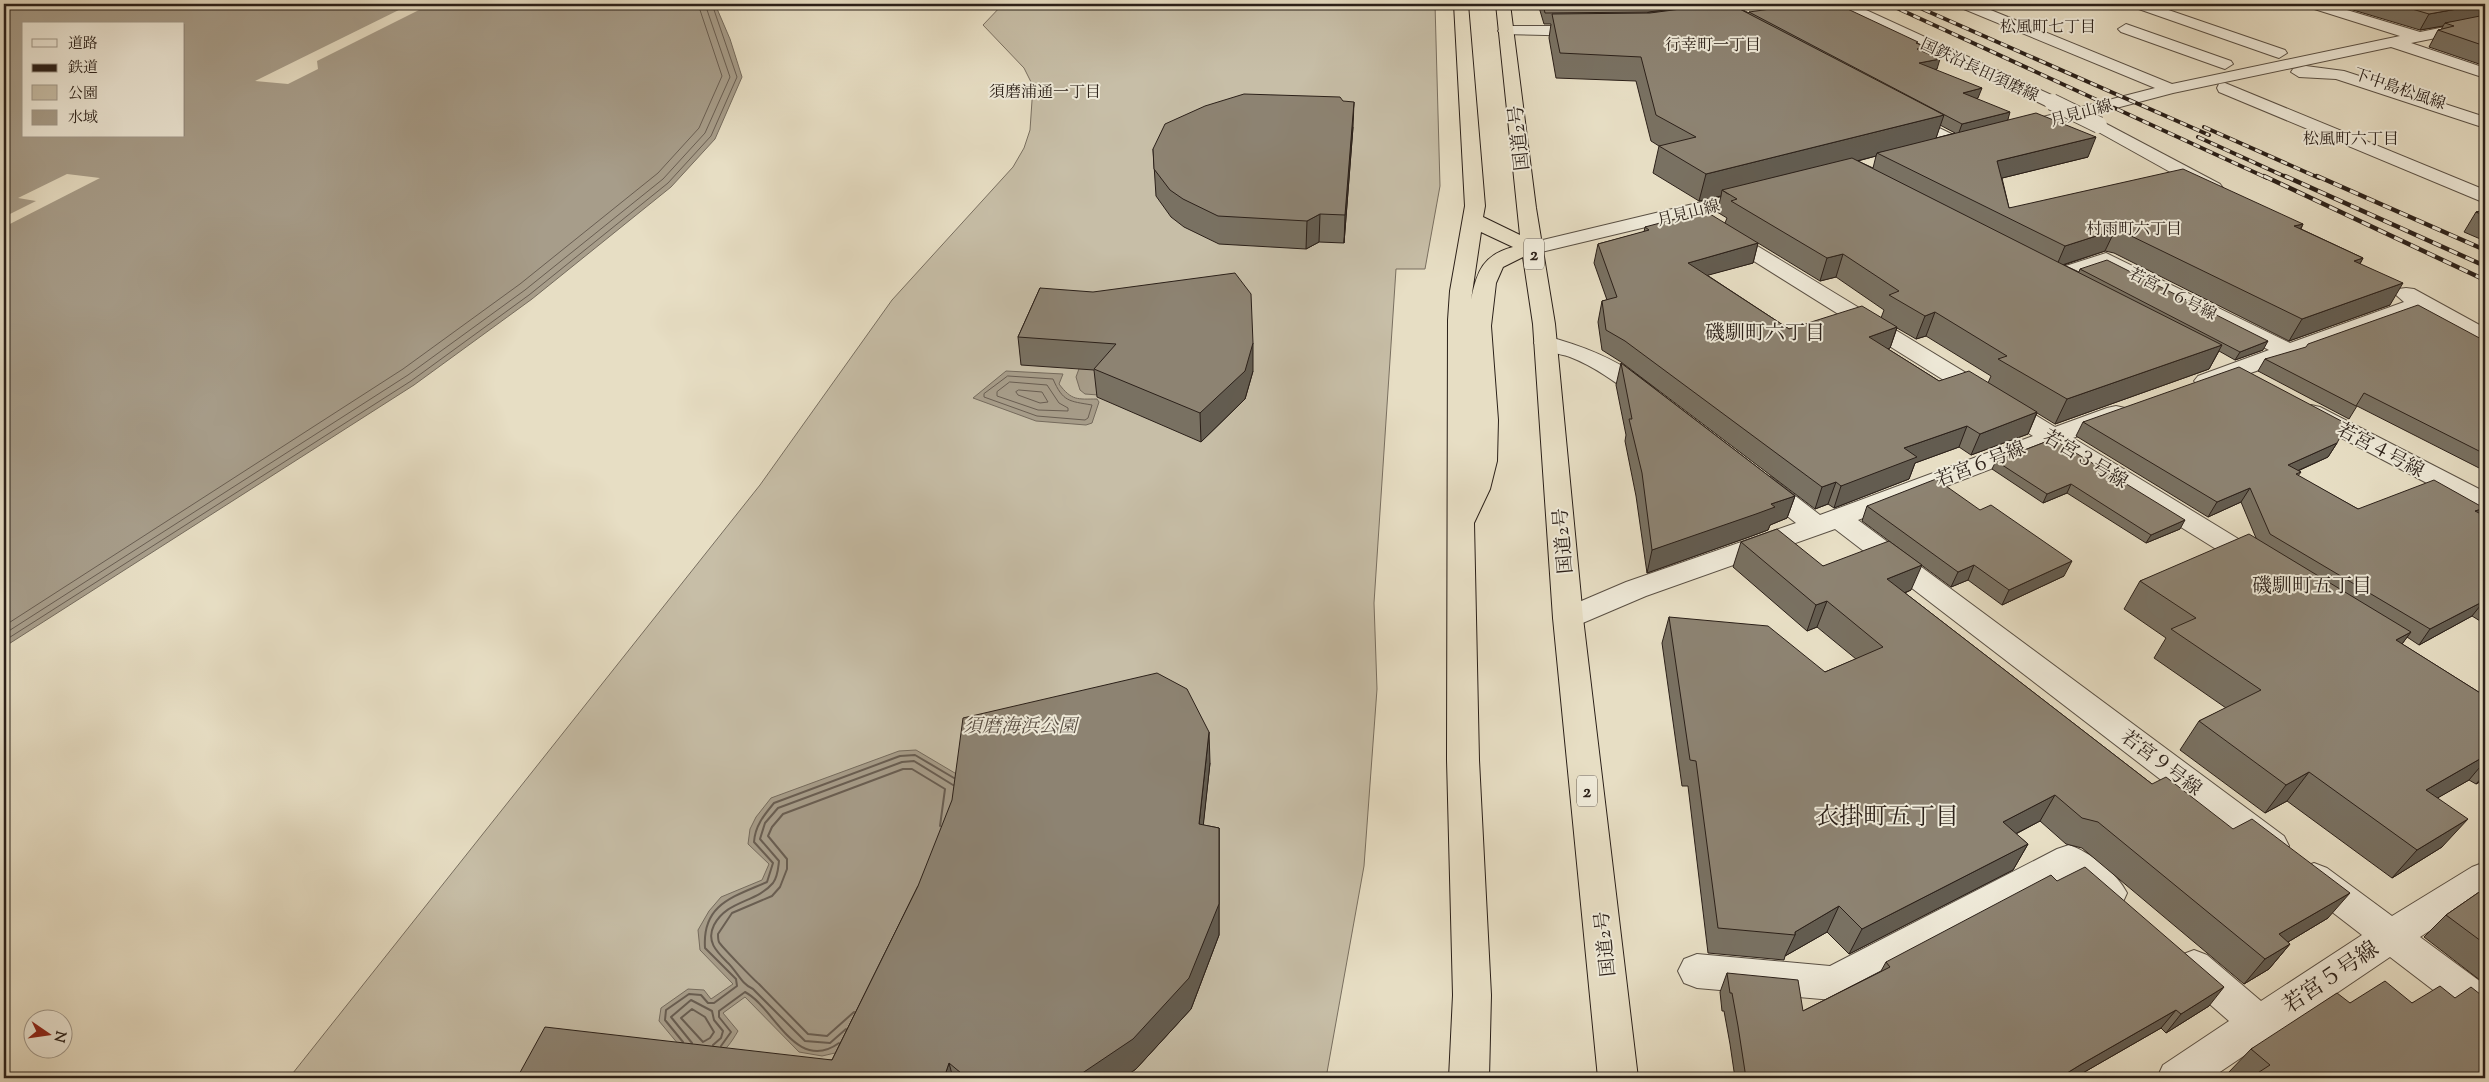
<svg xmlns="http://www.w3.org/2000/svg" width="2489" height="1082" viewBox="0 0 2489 1082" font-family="'Sorts Mill Goudy','Noto Serif JP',serif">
	<rect width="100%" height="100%" fill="#e7dec4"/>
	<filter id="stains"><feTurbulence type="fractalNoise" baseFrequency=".004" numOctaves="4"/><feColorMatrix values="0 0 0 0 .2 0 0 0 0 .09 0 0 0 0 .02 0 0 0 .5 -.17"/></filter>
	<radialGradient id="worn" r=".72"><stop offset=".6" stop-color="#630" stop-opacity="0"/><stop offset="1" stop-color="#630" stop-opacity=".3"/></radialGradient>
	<polygon fill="#c7bea7" stroke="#796f60" points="1003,4 1435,4 1440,186 1425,269 1396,269 1374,603 1377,689 1364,866 1326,1078 289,1078 760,485 892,300 1013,167 1024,148 1030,130 1033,86 1024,68 983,25"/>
	<g fill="#a79d8a" stroke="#756b5d" fill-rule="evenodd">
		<path d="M 4,4 L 715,4 L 730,39 L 742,77 L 715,139 L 671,187 L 532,299 L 414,385 L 4,647 ZM 24,24 L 184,24 L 184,136 L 24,136 Z"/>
		<polygon points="1092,333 1098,395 1085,394 1080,390 1076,377"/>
		<path d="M 1006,371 L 1063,374 L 1059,384 C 1072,401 1077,399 1097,399 L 1099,402 L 1092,423 L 1086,425 L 1036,421 L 973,398 Z"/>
		<path d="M 916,750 L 965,779 L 870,1023 L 835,1053 L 822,1056 L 799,1052 L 745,997 L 723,1013 L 738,1031 C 724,1055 719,1055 694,1063 L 659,1021 L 661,1008 L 688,989 L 704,990 L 711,999 L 733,984 L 700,950 L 698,930 L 709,911 L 721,897 L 762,880 L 769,864 L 748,844 L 750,829 L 756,817 L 771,798 L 899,751 Z"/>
	</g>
	<g fill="#e7dec4">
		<polygon points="411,4 431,4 317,61 318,69 288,84 255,81"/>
		<polygon points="67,174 100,178 4,227 4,217 36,201 18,198"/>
	</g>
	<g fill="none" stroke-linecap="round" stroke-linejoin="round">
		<g stroke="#695e52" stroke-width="1">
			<path d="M 1008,376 L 1053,379 C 1063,402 1069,401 1092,405 L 1088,418 L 1085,420 L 1037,416 L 984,397 L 984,394 Z"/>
			<polygon points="1010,382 1047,385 1059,403 1068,408 1068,411 1038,410 997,396 997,392"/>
			<polygon points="1019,390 1042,392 1048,402 1040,403 1018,395 1016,392"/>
			<polyline points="4,626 403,369 520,284 658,173 699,128 722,76 698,4"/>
			<polyline points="4,634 408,375 525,290 663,179 705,133 730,77 705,4"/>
			<polyline points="4,641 411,381 529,295 668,183 711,136 737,77 712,4"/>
		</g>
		<g stroke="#695e52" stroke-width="2">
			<polygon points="692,1009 705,1017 714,1032 710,1038 703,1042 681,1018"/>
			<path d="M 854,1012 L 827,1036 L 808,1034 L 759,984 C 755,981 721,946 719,942 C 718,940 718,937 718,934 L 732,913 L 772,896 L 780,887 L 787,869 L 787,859 L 768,836 L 772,827 L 783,814 L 903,769 L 912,769 L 945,789 L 940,826"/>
			<path d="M 846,1029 L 830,1043 L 805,1041 L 753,989 C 741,984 737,971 727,962 C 716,951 706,941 714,925 C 727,900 756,903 773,883 C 778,876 778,869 779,861 L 760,839 L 765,823 L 778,808 L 902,762 L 914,761 L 953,785"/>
			<path d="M 683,1042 L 665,1020 L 666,1010 L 689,994 L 701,995 L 708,1003 L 714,1003 L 737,986 L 736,979 L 705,948 C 702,904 733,897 767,882 L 773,863 L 754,842 C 755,826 764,815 774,803 L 900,756 L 915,755 L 954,778"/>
			<polyline points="692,1043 671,1017 691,1000 712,1011 714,1020 723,1031 721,1038 713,1045"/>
			<path d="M 721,1046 L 731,1032 L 719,1017 L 719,1011 L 745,992 C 774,1007 796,1074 839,1043"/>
		</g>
		<g stroke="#5a5044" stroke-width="2">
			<g id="minor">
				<polygon points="1835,4 1853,4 2058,98 2060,102 2058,106 2046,106 1837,7"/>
				<polygon points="1957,4 1976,4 2172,84 2400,36 2308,7 2306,4 2327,4 2420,32 2485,19 2485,28 2411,43 2485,68 2485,78 2391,47 2173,93 2018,134 2012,133 2009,129 2012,125 2155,88 1959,7"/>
				<polygon points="2131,4 2151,4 2285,50 2287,53 2279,58 2273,56 2133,7"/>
				<polygon points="2126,24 2231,61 2233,64 2225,69 2219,67 2121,32 2118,29"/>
				<polygon points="1506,26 1587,26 1595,31 1587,36 1501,34 1498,31 1501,28"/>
				<polygon points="2306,66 2344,71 2485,117 2485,128 2336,79 2299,77 2291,72 2293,69"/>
				<polygon points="2225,83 2485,190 2485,203 2219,92 2217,88 2219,84"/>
				<polygon points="1904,111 1964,140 1967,144 1964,148 1952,148 1898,120 1895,116 1898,112"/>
				<polygon points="2099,120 2220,184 2223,188 2220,192 2206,192 2093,129 2090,125 2093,121"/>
				<polygon points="1756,189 1763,191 1766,195 1763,199 1533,254 1526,252 1523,248 1526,244"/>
				<polygon points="1724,228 1731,230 2055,427 2107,408 2116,406 2125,408 2128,413 2125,418 2073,438 2268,557 2272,563 2268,569 2258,572 2248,569 2051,446 1858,520 2284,836 2289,846 2284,856 2272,860 2260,856 1835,529 1646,596 1578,625 1568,628 1558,625 1553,618 1558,611 1626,582 1796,523 1753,489 1749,483 1753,477 1762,475 1771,477 1820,515 2033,436 1717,238 1714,234 1717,230"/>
				<polygon points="2106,253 2290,343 2404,302 2395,294 2398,289 2406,288 2414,289 2485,328 2485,344 2477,342 2420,311 2298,357 2206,388 2198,386 2194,381 2198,376 2269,350 2104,266 2054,282 2047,280 2043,276 2047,272"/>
				<path d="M 1545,336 C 1581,345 1611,357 1641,378 C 1648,384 1656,388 1661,396 L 1657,401 L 1649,403 L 1641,401 C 1618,384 1596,367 1570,357 C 1559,353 1540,352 1534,343 L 1537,338 Z"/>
				<polygon points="2311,405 2320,407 2485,492 2485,511 2476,509 2302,417 2299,412 2302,407"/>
				<path d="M 2069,845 C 2090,852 2117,873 2127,893 L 2122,904 L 2109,908 L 2096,904 L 2066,877 L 1846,995 L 1833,1000 L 1697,988 L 1684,983 L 1678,971 L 1684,959 L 1697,954 L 1830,966 L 2057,849 Z"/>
				<polygon points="2485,862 2485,895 2420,937 2485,985 2485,1024 2471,1019 2390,957 2211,1078 2157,1078 2163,1065 2229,1021 2181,979 2175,967 2181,955 2194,950 2207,955 2261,1001 2362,935 2301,888 2296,878 2301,868 2314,863 2327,868 2392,916 2472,867"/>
			</g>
		</g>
		<g stroke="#2b2019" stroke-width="2">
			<path id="highway" d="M 1454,4 L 1468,4 L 1485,206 L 1483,217 L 1520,235 L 1496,4 L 1510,4 L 1536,208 L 1555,324 L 1583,618 L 1638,1078 L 1598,1078 L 1553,618 L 1533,324 L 1523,257 L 1503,267 L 1496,283 L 1491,326 L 1498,420 L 1497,461 L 1490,489 L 1474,523 L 1479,760 L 1491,995 L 1489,1078 L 1449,1078 L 1453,995 L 1447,760 L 1448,320 L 1450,291 L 1465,206 ZM 1481,232 L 1513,247 C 1483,255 1477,271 1471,300 Z"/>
		</g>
		<use href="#minor" fill="#efead9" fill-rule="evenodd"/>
		<use href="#highway" fill="#e7dec4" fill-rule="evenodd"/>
		<g stroke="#2b2019" stroke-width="4">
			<g id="rail-far1">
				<polyline points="1888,4 2267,178"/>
				<polyline points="1911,4 2209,135"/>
				<polyline points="2204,127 2319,178"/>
				<polyline points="2198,137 2288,178"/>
			</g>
		</g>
		<g stroke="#2b2019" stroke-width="4.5">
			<g id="rail">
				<polyline points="2264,176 2485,280"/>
				<polyline points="2285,176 2485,266"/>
				<polyline points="2317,176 2485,250"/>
			</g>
		</g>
		<use href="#rail-far1" stroke="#efead9" stroke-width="2.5" stroke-dasharray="7" stroke-linecap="butt"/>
		<use href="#rail" stroke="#efead9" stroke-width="3" stroke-dasharray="9" stroke-linecap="butt"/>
		<g stroke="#5a5044" stroke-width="18" stroke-linecap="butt">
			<polyline id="minor-bridge" points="2052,102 2099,125"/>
		</g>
		<use href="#minor-bridge" stroke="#efead9" stroke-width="16"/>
	</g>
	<g fill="#797162" stroke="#2b2019" fill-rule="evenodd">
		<path d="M 1538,4 L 1796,4 L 1741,9 L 1749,13 L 1749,12 L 1917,43 L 1926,47 L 1925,53 L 1937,69 L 1935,70 L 1978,98 L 1977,99 L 2008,120 L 2088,157 L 2002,178 L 2009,208 L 2303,224 L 2301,229 L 2363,258 L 2360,264 L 2390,305 L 2289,341 L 2114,253 L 2105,251 L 2064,265 L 2079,272 L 2080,269 L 2263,350 L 2235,360 L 2219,351 L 2209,369 L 2055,424 L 2037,413 L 2028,434 L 1971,455 L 1959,447 L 1915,463 L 1909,479 L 1834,508 L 1828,504 L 1815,509 L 1621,362 L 1602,350 L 1598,322 L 1602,301 L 1607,300 L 1594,263 L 1598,244 L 1644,232 L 1645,227 L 1725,223 L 1727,218 L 1717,212 L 1721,196 L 1699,201 L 1653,173 L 1659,146 L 1651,141 L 1636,81 L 1556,78 L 1549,38 L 1551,24 L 1544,24 ZM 1940,125 L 1955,133 L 1936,138 ZM 1876,156 L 1873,168 L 1858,161 ZM 1758,243 L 1820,281 L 1836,277 L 1884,310 L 1881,318 L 1789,329 L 1707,275 L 1753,263 ZM 1897,328 L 1916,339 L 1926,336 L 1991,376 L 1988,383 L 1939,381 L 1888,349 L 1890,348 Z"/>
		<polygon points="2333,4 2485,4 2485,66 2429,47 2438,30 2441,30 2443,26 2420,30"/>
		<polygon points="1353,127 1344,243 1319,242 1306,249 1219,244 1184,227 1171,217 1156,196 1153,149"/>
		<polygon points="2485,210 2485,241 2464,232 2476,212"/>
		<polygon points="1040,288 1253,371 1245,399 1201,442 1097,397 1094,370 1021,365 1018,337"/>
		<polygon points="2485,341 2485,471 2357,406 2349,419 2258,371 2265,359"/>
		<polygon points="1621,363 1795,496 1787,518 1770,525 1768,530 1749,537 1647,573 1636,496 1625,441 1626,435 1616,385"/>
		<polygon points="2083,422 2337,443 2328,457 2298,471 2301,472 2298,476 2358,509 2484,508 2480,513 2485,516 2485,624 2472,616 2419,645 2407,637 2402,644 2485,696 2485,779 2476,784 2469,780 2437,798 2442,847 2392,878 2287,801 2265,813 2180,750 2199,721 2226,708 2154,658 2166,638 2124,609 2140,581 2256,538 2241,502 2208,517 2076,436"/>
		<polygon points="2053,439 2180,529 2146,543 2067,493 2043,503 1992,469 1996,461"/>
		<polygon points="1867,506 2064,576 2002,605 1968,580 1951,587 1862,521"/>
		<polygon points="1741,542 1823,566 1911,590 1905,593 2152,784 2328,918 2288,942 2290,944 2269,969 2244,984 2082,848 2066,844 2040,821 2016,834 2028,844 2013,870 1849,954 1827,932 1785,956 1784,960 1708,953 1688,786 1682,786 1662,643 1669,617 1825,672 1856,659 1817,627 1807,631 1733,567"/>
		<polygon points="1210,763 1203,825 1219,828 1219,935 1191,1009 1136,1069 1123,1078 517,1078 832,1060 918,886"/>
		<polygon points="2485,888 2485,984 2424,937 2446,915"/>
		<polygon points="1886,962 2209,1006 2166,1033 2161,1028 2074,1078 1735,1078 1730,1044 1724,1011 1722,1011 1720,992 1727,973 1803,1011 1881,971"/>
		<polygon points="2455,998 2485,1078 2234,1078 2228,1073 2251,1049 2350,1003 2412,1003"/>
	</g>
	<g fill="#635c50" stroke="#2b2019">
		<polygon points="1715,4 1796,4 1721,11 1646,23 1648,12"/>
		<polygon points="2485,4 2485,17 2445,23 2443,26 2420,30 2429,14"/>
		<polygon points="1926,47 1923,57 1917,49"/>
		<polygon points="1940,59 1937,69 1916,74 1919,63"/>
		<polygon points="1982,88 1978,98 1960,104 1963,93"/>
		<polygon points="1354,102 1353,127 1344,243 1345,215"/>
		<polygon points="2010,112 2007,123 1958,135 1962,124"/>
		<polygon points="1944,115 1935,141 1877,153 1876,156 1728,194 1722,190 1721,196 1699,201 1706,174"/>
		<polygon points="2096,137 2088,157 1990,181 1997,161"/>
		<polygon points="1320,214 1319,242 1306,249 1307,221"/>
		<polygon points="2303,224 2292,245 2294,226"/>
		<polygon points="2115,230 2105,251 2056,267 2065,246"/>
		<polygon points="1758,243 1753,263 1683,282 1688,263"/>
		<polygon points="1843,254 1836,277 1820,281 1827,258"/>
		<polygon points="2363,258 2351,279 2354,261"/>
		<polygon points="2403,283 2390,305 2289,341 2302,319"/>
		<polygon points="1935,312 1926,336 1916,339 1925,316"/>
		<polygon points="1897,327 1890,348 1862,358 1869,337"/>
		<polygon points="2268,341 2263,350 2235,360 2240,352"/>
		<polygon points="1253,343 1253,371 1245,399 1201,442 1200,413"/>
		<polygon points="2222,345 2209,369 2055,424 2067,399"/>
		<polygon points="2037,412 2028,434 1971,455 1980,434"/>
		<polygon points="1967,426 1959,447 1915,463 1909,479 1834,508 1841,486 1904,448"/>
		<polygon points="2337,443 2328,457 2279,479 2288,465"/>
		<polygon points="1836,482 1828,504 1815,509 1822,487"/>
		<polygon points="2071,484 2067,493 2043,503 2047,494"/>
		<polygon points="2250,488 2241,502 2208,517 2217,502"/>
		<polygon points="1795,496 1787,518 1770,525 1768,530 1749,537 1647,573 1652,550 1771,504"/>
		<polygon points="2484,508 2473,522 2475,511"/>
		<polygon points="2185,520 2180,529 2146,543 2151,535"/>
		<polygon points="2072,561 2064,576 2002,605 2009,590"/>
		<polygon points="1922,565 1911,590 1877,604 1887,579"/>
		<polygon points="1974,565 1968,580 1951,587 1958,572"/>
		<polygon points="1827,601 1817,627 1807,631 1816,605"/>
		<polygon points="2484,601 2472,616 2419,645 2430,629"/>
		<polygon points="2411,632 2390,660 2396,640"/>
		<polygon points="1209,732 1210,763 1200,856 1199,824"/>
		<polygon points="2485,756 2485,761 2469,780 2401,819 2426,790"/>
		<polygon points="2309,772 2287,801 2265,813 2286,785"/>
		<polygon points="2485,774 2485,779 2476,784"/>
		<polygon points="2055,795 2040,821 1988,848 2003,822"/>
		<polygon points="2468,819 2442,847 2392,878 2417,850"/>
		<polygon points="1219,828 1219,935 1191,1009 1136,1069 1123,1078 1075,1078"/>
		<polygon points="2028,844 2013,870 1849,954 1862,929"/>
		<polygon points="2350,893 2328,918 2263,957 2279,934"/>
		<polygon points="1839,906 1827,932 1785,956 1795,935 1795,932"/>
		<polygon points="2290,944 2269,969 2244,984 2265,959"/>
		<polygon points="2224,987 2209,1006 2166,1033 2181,1014"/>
		<polygon points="2176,1010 2161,1028 2074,1078 2059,1078 2080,1065"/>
		<polygon points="949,1063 953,1078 944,1078"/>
	</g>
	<g fill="#8d8372" stroke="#2b2019">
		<polygon points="1543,4 1715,4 1648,12 1545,13"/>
		<polygon points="1719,4 1730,4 1944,115 1706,174 1659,146 1696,137 1656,115 1641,57 1560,53 1552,14 1650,13"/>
		<polygon points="1806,4 1837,4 1918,42 1916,43 1926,47 1917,49 1940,59 1919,63 1982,88 1963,93 2010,112 1962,124 1749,12"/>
		<polygon points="2395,4 2485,4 2429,14"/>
		<polygon points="2485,15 2485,46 2438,30 2454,26 2445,23"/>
		<polygon points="1244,94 1340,97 1343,101 1354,102 1345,215 1320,214 1307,221 1218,216 1183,199 1170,190 1154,169 1153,149 1165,124 1205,106"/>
		<polygon points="2036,113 2096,137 1997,161 2009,208 2183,169 2303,224 2294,226 2363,258 2354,261 2403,283 2302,319 2123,232 2115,230 2065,246 1877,153"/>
		<polygon points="1852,158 2222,345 2067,399 1998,359 2007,356 1935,312 1925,316 1889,295 1899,291 1843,254 1827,258 1731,201 1737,199 1722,190"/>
		<polygon points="2485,210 2485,216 2476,212"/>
		<polygon points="1705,211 1758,243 1688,263 1789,329 1862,306 1897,327 1869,337 1939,381 1969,371 2037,412 1980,434 1967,426 1904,448 1917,457 1841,486 1836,482 1822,487 1625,341 1606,330 1602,301 1617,297 1598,244 1649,230 1645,227"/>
		<polygon points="2107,260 2268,341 2240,352 2080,269"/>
		<polygon points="1235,273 1251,294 1253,343 1245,371 1200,413 1094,369 1116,344 1018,337 1040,288 1093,292"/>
		<polygon points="2418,305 2485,341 2485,454 2364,393 2356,406 2265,359 2306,347 2308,344"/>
		<polygon points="1621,363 1795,496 1771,504 1775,507 1756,514 1652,550 1642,473 1629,419 1632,419"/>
		<polygon points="2239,367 2347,424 2337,443 2288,465 2301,472 2296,474 2358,509 2434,480 2484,508 2475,511 2485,516 2485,602 2484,601 2430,629 2270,534 2250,488 2217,502 2083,422"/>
		<polygon points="2053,439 2185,520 2151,535 2071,484 2047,494 1996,461"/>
		<polygon points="1936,479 1980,510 1991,505 2072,561 2009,590 1974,565 1958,572 1867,506"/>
		<polygon points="1777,529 1823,566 1889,541 1922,565 1887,579 2152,784 2166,777 2233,829 2252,819 2350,893 2279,934 2290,944 2265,959 2098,822 2082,818 2055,795 2003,822 2028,844 1862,929 1839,906 1795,932 1795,935 1718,928 1696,761 1690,760 1669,617 1768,626 1825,672 1883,647 1827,601 1816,605 1741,542"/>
		<polygon points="2249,534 2411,632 2396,640 2485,696 2485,756 2426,790 2468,819 2417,850 2309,772 2286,785 2199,721 2261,690 2171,629 2196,618 2140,581"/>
		<polygon points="1157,673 1187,689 1209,732 1199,824 1219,828 1219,904 1189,978 1133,1039 1075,1078 967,1078 949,1063 944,1078 517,1078 545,1027 832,1060 918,886 952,800 963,718"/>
		<polygon points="2085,867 2224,987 2181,1014 2176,1010 2080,1065 2059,1078 1746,1078 1738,1026 1732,993 1730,993 1727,973 1798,980 1803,1011 1890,967 1886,962 2051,875 2057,881"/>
		<polygon points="2485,888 2485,944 2446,915"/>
		<polygon points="2385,981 2412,1003 2440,986 2455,998 2471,987 2485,998 2485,1078 2250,1078 2270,1065 2251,1049 2337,993 2350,1003"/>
	</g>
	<g text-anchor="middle" stroke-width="4" stroke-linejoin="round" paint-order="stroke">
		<g font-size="16" fill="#2b2019" stroke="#efead9">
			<text x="2048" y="32">松風町七丁目</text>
			<text x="1713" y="50">行幸町一丁目</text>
			<text x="1045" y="97">須磨浦通一丁目</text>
			<text x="2351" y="144">松風町六丁目</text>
			<text x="2134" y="234">村雨町六丁目</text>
		</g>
		<g font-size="16" fill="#2b2019" stroke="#efead9">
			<text transform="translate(1980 69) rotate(25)" y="6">国鉄沿長田須磨線</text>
			<text transform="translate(2400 88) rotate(19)" y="6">下中島松風線</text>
			<text transform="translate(2081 112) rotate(-15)" y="6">月見山線</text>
			<text transform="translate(1688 212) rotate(-14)" y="6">月見山線</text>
			<text transform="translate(2173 293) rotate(27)" y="6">若宮１６号線</text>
		</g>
		<g fill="#efead9" stroke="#665d53" stroke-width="1">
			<rect x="1524" y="238.5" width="20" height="31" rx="4"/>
			<rect x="1577" y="775.5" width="20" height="31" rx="4"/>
		</g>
		<g font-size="18" font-weight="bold" fill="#2b2019">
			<text x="1534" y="260">2</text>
			<text x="1587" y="797">2</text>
		</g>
		<g font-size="19" fill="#2b2019" stroke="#efead9">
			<text transform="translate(1518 138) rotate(-96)" y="7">国道2号</text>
			<text transform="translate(2381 449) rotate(28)" y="7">若宮４号線</text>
			<text transform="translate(2086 458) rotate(31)" y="7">若宮３号線</text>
			<text transform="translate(1980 463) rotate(-21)" y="7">若宮６号線</text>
			<text transform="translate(1562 541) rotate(-95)" y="7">国道2号</text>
			<text transform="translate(2162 762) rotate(37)" y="7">若宮９号線</text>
			<text transform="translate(1604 944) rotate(-96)" y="7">国道2号</text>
		</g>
		<g font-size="19" font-style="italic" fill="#5a4f44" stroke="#efead9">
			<text x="1020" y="732">須磨海浜公園</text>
		</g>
		<g font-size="20" fill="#2b2019" stroke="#efead9">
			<text x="1765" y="339">磯馴町六丁目</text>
			<text x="2312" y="592">磯馴町五丁目</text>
		</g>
		<g font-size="22" fill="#2b2019" stroke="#efead9">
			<text transform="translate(2330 976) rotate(-34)" y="8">若宮５号線</text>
		</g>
		<g font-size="24" fill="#2b2019" stroke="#efead9">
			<text x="1887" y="824">衣掛町五丁目</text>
		</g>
	</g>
	<rect width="2489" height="1082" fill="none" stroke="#e7dec4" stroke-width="20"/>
	<rect x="5" y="5" width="2479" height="1072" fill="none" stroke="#2b2019" stroke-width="2.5"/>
	<rect x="10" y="10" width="2469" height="1062" fill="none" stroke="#2b2019"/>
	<rect x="22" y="22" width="162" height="115" fill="#efead9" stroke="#a1998c"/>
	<rect x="32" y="39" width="25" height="8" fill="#efead9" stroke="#a1998c"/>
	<text x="68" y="48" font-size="15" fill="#2b2019">道路</text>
	<rect x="32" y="64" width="25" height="8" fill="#2b2019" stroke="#a1998c"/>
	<text x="68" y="72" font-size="15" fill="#2b2019">鉄道</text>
	<rect x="32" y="85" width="25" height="15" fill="#c7bea7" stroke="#a1998c"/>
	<text x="68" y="98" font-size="15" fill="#2b2019">公園</text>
	<rect x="32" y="110" width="25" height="15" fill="#a79d8a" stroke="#a1998c"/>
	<text x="68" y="122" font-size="15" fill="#2b2019">水域</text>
	<g transform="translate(48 1034) rotate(103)"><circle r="24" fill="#efead9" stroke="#a1998c"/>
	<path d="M0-4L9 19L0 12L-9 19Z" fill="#8f2418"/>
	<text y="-8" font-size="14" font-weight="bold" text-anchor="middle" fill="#2b2019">N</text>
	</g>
	<rect width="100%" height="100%" filter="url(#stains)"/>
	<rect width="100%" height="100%" fill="url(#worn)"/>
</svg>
